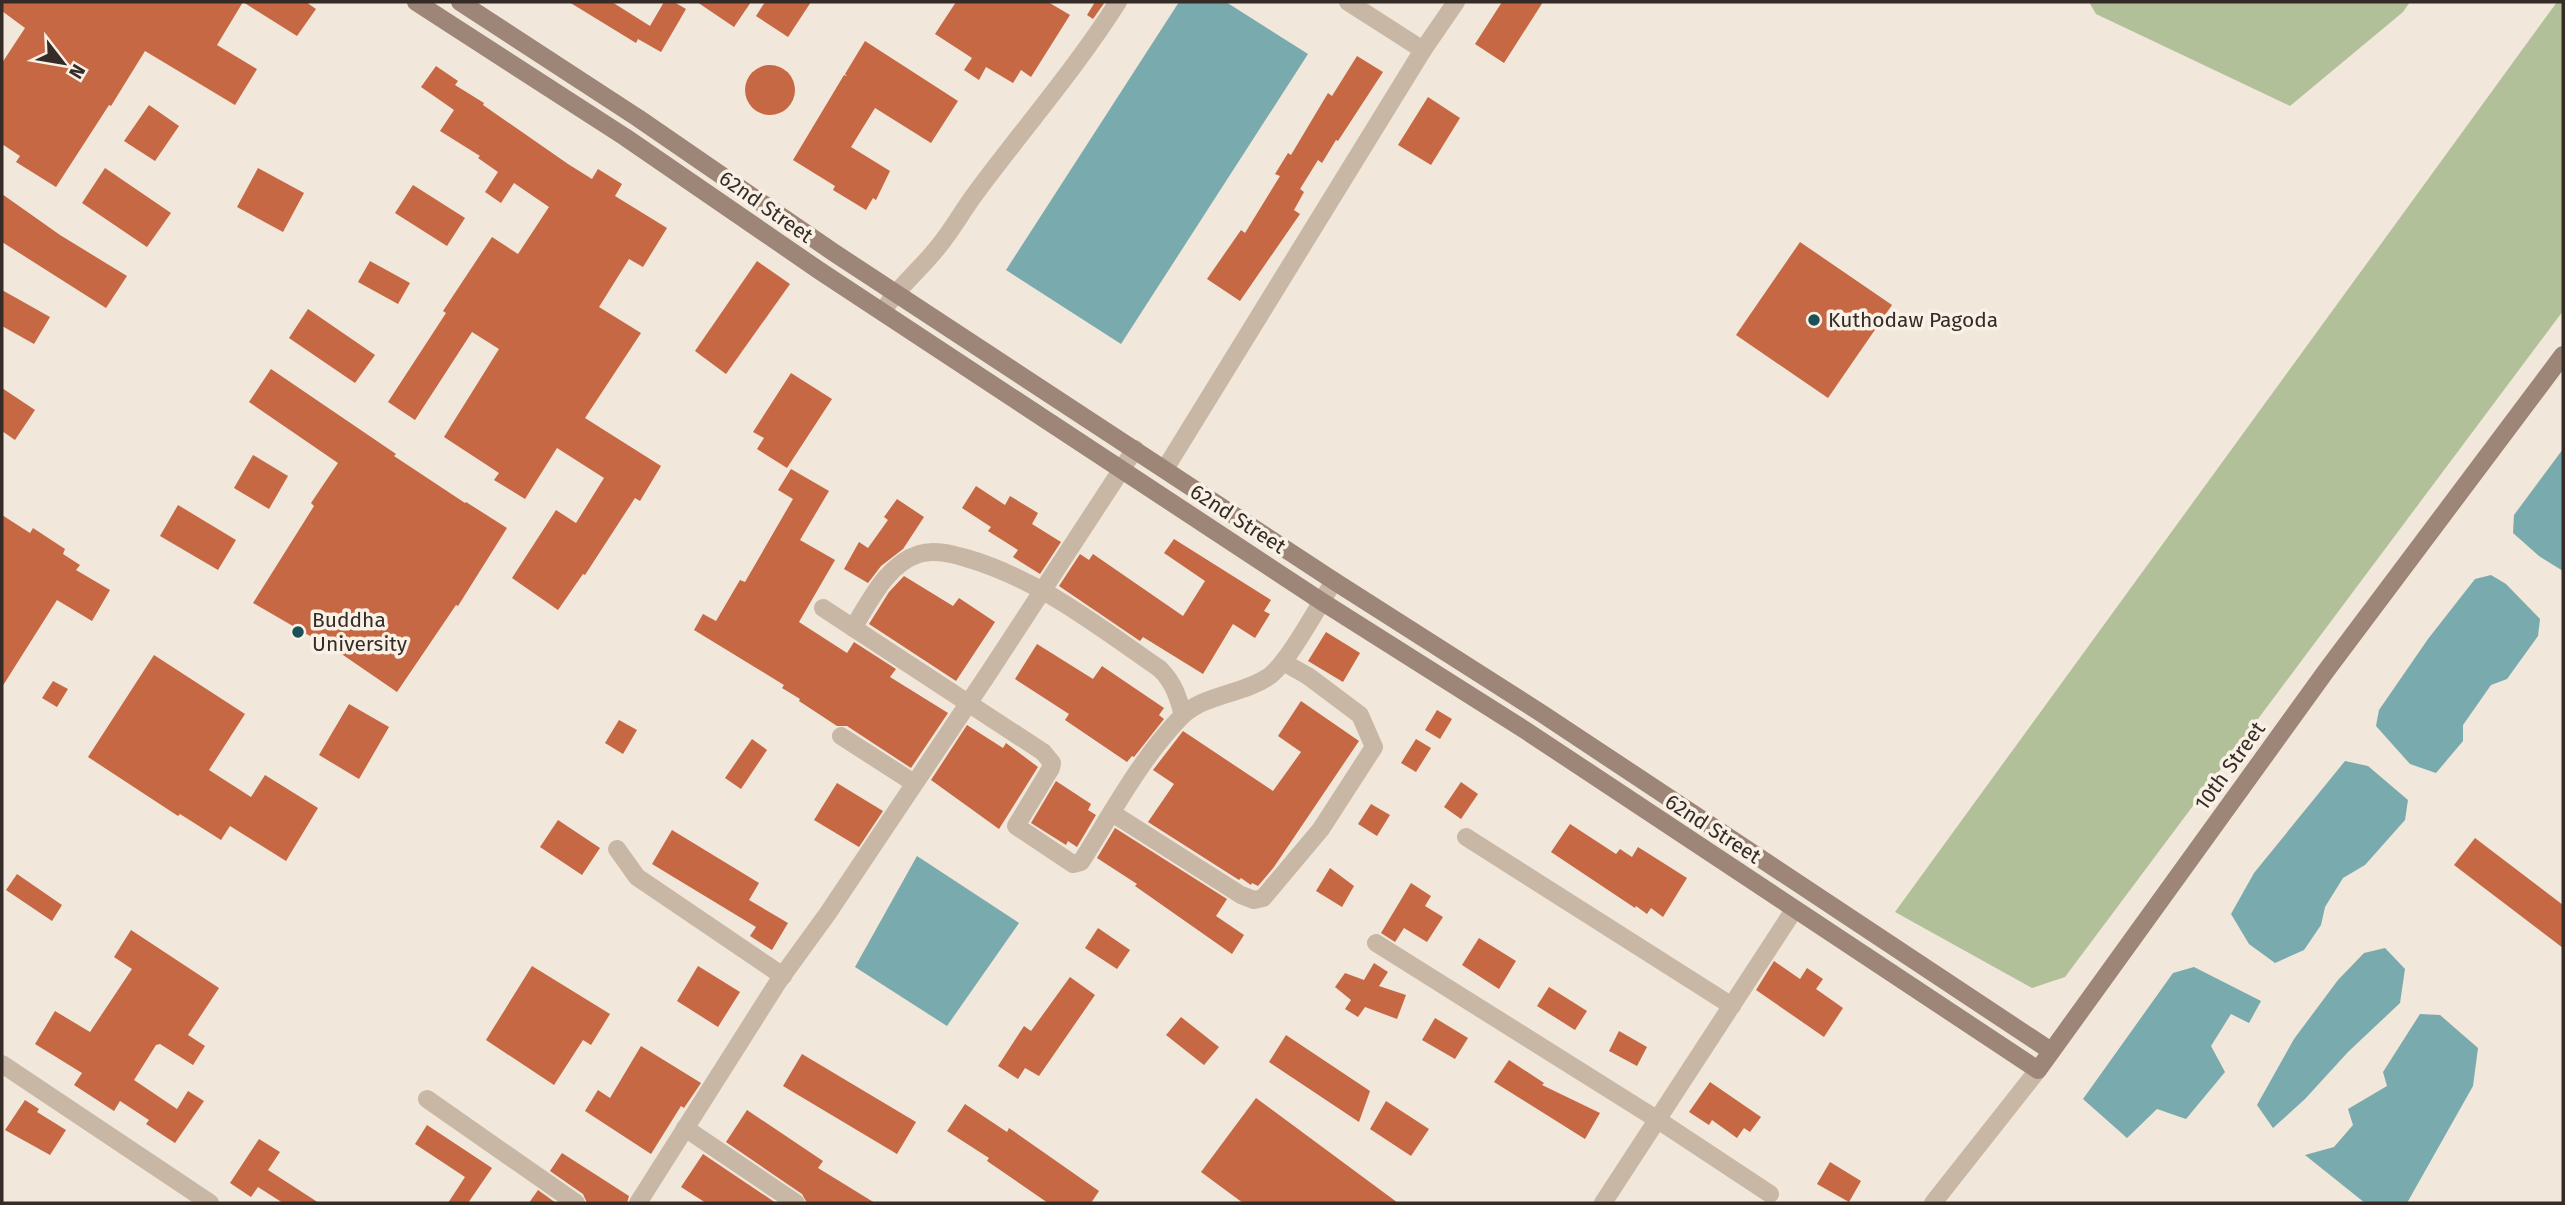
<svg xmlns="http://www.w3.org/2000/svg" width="2565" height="1205" viewBox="0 0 2565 1205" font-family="'Fira Sans',sans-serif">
	<rect width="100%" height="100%" fill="#f1e7da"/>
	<g fill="#b2c09a">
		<polygon points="2089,2 2410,2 2403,12 2290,106 2096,14"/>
		<polygon points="2557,2 2563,2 2563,311 2065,977 2032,988 1895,912"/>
	</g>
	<g fill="#79aaae">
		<polygon points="1179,2 1226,2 1308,54 1121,344 1006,270"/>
		<polygon points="2563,449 2563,571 2539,556 2513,533 2514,515"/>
		<polygon points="2491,575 2506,584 2540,619 2538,636 2507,679 2491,685 2463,725 2463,741 2436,773 2410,764 2376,726 2379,710 2428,639 2475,579"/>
		<polygon points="2345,761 2368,766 2408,800 2405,820 2365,865 2343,878 2325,907 2321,925 2304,950 2275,963 2249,944 2231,914 2254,873"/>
		<polygon points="917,856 1019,923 947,1026 855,967"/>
		<polygon points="2385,948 2405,969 2400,1003 2348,1052 2305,1099 2273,1128 2257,1105 2294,1039 2338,980 2364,953"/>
		<polygon points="2194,967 2261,1001 2249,1023 2231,1014 2211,1046 2225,1072 2186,1119 2157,1109 2127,1138 2083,1099 2173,973"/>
		<polygon points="2420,1014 2440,1015 2478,1048 2473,1086 2407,1203 2365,1203 2305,1155 2334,1147 2353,1125 2348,1109 2387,1086 2383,1072"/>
	</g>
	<g fill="#c66843">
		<polygon points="2,2 243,2 217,45 257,69 235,105 145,51 111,106 109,105 56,187 16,162 20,156 2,144 2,63 25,28 2,11"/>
		<polygon points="243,2 306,2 316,9 297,36"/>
		<polygon points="569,2 612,2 650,26 664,2 674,2 686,9 661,52 638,39 636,43"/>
		<polygon points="697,2 751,2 734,27"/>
		<polygon points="765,2 811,2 788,37 756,16"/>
		<polygon points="956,2 1048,2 1070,15 1031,77 1021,70 1013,83 986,67 979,80 964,70 972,58 935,34"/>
		<polygon points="1095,2 1105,2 1093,19 1087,15"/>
		<polygon points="1502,2 1543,2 1504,63 1475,44"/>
		<polygon points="865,41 958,101 931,143 875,108 851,147 890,171 876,200 873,198 866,210 833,190 835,186 793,160 844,75 847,76 845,74"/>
		<polygon points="1357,56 1383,72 1338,141 1336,140 1322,163 1318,160 1300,189 1304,192 1294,210 1300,214 1240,301 1207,279 1241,230 1245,233 1280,176 1275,174 1288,153 1291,155 1328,93 1332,96"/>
		<circle cx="770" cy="90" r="25"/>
		<polygon points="436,66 458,81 455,85 484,103 483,105 568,164 592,179 598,169 622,184 615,196 667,228 643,267 629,259 599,307 641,333 585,418 661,466 640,501 635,498 585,575 583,574 558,610 512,578 556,510 576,523 604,478 557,448 525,499 494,480 499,473 444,437 499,349 472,332 415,420 388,402 446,313 443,311 492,237 518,254 549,207 514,183 501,203 485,192 498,172 478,158 480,156 440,131 454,110 421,87"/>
		<polygon points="1428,97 1460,118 1431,165 1398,145"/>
		<polygon points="149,105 179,126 155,161 124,141"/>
		<polygon points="105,168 171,213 147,247 82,203"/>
		<polygon points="258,168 304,193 283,232 237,207"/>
		<polygon points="413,185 465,218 447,246 395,213"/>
		<polygon points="2,194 60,235 127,276 106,308 2,242"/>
		<polygon points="1800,242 1892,305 1828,398 1736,335"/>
		<polygon points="370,261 410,283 398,304 358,282"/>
		<polygon points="757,261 790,284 726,374 695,351"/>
		<polygon points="2,290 50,317 34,344 2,326"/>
		<polygon points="308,309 375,355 355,383 289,338"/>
		<polygon points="271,369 396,454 394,456 465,503 466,502 507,528 458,606 456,605 397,692 343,655 253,603 314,506 311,503 338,463 249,402"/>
		<polygon points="791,373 832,399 787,468 757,449 764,438 753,432"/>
		<polygon points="2,388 35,410 15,440 2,431"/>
		<polygon points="253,455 288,476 269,509 234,488"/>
		<polygon points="791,469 829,491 800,540 835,560 799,622 847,653 854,642 896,669 890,677 948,713 911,768 847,726 837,726 799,701 800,699 782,688 784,685 694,630 703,614 716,621 740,580 745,582 793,499 778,490"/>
		<polygon points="976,486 1005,505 1010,496 1038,513 1032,524 1061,542 1040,574 1013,557 1018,550 988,531 991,527 962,508"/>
		<polygon points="897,499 924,517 903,549 881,566 868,583 844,569 859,542 868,548 888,520 884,517"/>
		<polygon points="178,505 236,540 218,570 160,536"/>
		<polygon points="2,515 30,533 33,528 65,549 63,554 80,565 76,570 110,590 92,621 57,600 2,687"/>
		<polygon points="1174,539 1271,600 1264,611 1270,614 1255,638 1233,624 1203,674 1143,637 1140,641 1059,586 1080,554 1089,560 1093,554 1183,616 1205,581 1164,553"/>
		<polygon points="904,576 953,606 959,598 995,622 956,681 869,624 889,592"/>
		<polygon points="1326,632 1360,653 1343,682 1308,661"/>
		<polygon points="1037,644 1093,679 1102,666 1164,708 1159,715 1164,719 1134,757 1132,756 1127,762 1065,720 1069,714 1015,679"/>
		<polygon points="154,655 245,714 209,770 251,797 265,775 318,808 286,861 230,826 221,840 180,814 178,816 88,757"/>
		<polygon points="53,681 68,689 57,707 42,698"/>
		<polygon points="1301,701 1359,741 1274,867 1258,886 1252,883 1251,885 1241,878 1239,880 1148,822 1174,784 1153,770 1183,731 1273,791 1301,752 1278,736"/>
		<polygon points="349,704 389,727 359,779 319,755"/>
		<polygon points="1437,710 1452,719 1440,739 1425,730"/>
		<polygon points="619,720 637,730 623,754 605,743"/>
		<polygon points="967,725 1003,748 1006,743 1038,767 999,829 931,780"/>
		<polygon points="752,739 767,750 741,789 725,778"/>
		<polygon points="1416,739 1431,748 1416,772 1401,763"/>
		<polygon points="1056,781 1091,804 1088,810 1096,815 1077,847 1068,841 1066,845 1031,823"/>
		<polygon points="1461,782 1478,794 1461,819 1444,807"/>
		<polygon points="837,783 883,811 859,847 814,820"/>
		<polygon points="1371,804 1390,815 1377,836 1358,824"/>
		<polygon points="558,820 600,848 582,875 540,847"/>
		<polygon points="1570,824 1616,854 1620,849 1632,857 1638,847 1687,878 1663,917 1651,908 1647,914 1636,906 1635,908 1551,852"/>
		<polygon points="1115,828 1227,899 1216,916 1244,935 1232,954 1135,886 1137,884 1097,858"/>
		<polygon points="672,830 759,883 749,900 788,923 772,950 750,936 756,927 652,864"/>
		<polygon points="2475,838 2563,905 2563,948 2454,865"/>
		<polygon points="1330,868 1354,886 1342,907 1316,891"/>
		<polygon points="17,874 62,905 52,921 6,890"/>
		<polygon points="1411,883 1431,896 1425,906 1443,917 1427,942 1404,928 1395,942 1381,933"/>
		<polygon points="1098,928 1130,950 1117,969 1085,948"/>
		<polygon points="131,930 219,988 188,1035 205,1046 193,1065 160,1044 156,1045 134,1080 177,1109 188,1091 204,1101 175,1143 146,1124 149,1120 120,1101 114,1111 74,1085 82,1073 35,1044 55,1011 90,1032 132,969 114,957"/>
		<polygon points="1479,938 1516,961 1499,989 1462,965"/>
		<polygon points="1774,961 1800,979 1807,968 1823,979 1816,989 1843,1008 1824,1037 1756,990"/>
		<polygon points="1374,963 1388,972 1379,986 1406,995 1397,1019 1365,1007 1358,1017 1345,1009 1351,1000 1335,987 1345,973 1364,980"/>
		<polygon points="532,966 610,1014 591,1045 583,1040 554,1085 486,1040"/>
		<polygon points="698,966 740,992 718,1027 677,1001"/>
		<polygon points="1070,977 1095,995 1039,1076 1025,1068 1018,1079 998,1066 1024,1026 1031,1031"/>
		<polygon points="1549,987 1587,1011 1575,1030 1537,1006"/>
		<polygon points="1181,1017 1219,1047 1204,1065 1166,1035"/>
		<polygon points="1435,1018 1468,1038 1455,1059 1422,1040"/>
		<polygon points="1619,1031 1647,1047 1637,1066 1609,1051"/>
		<polygon points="1286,1035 1370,1091 1359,1122 1269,1062"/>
		<polygon points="641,1046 701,1083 684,1108 681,1106 651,1154 585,1111 598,1090 610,1098"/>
		<polygon points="802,1054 916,1122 897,1154 783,1086"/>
		<polygon points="1509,1060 1544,1083 1542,1085 1600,1113 1585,1139 1494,1082"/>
		<polygon points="1710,1082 1761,1117 1750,1132 1744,1128 1737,1138 1712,1120 1709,1125 1689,1112"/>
		<polygon points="1256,1098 1398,1203 1243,1203 1201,1172"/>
		<polygon points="25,1100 39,1109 37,1112 66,1130 50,1155 5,1130"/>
		<polygon points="1386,1101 1429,1129 1411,1156 1370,1129"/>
		<polygon points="965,1104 1007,1132 1009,1128 1099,1191 1091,1203 1048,1203 987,1161 989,1158 947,1131"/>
		<polygon points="747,1110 823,1161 818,1168 875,1203 807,1203 802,1194 726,1142"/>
		<polygon points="427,1125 492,1168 468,1203 448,1203 465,1177 415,1144"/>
		<polygon points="259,1139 280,1152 268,1170 319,1203 283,1203 258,1187 251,1197 230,1183"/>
		<polygon points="562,1153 629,1196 627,1203 587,1203 583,1194 550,1171"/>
		<polygon points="703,1154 776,1203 706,1203 681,1187"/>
		<polygon points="1830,1162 1861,1181 1849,1202 1817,1184"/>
		<polygon points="538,1190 556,1203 529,1203"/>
	</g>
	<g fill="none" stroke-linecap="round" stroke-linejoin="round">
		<g stroke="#c9b7a6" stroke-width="18">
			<polyline points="1348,2 1423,50"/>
			<path d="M 883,311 C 898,287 920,270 938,247 C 953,229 964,208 978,190 C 1025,127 1076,68 1118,2"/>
			<polyline points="1165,469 1423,50 1456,2"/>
			<path d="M 823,608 L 1043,752 L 1052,763 L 1051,768 L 1016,826 L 1073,864 L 1081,862 C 1112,813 1141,758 1181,717 C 1204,694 1241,695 1268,677 C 1287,665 1320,603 1334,581"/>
			<path d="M 853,628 C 870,601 887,564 919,554 C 934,549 952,554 966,558 C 1039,579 1099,627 1160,669 C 1174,683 1178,697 1183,715"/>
			<polyline points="841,736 914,783"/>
			<polyline points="1112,813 1241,895 1254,900 1263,898 1321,829 1374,747 1360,715 1308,676 1283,662"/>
			<polyline points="1466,837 1732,1006"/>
			<polyline points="617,849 637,877 783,976"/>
			<polyline points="1376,943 1658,1120 1770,1194"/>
			<polyline points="2,1064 210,1203"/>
			<polyline points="427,1099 576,1203"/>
			<polyline points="685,1128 796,1203"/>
			<polyline points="638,1203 778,982 828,913 988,674 1135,449"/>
			<polyline points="1603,1203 1794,910"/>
			<polyline points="1933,1203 2038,1070"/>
		</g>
		<g stroke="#9d8677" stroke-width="18">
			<polyline points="416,2 625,137 820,271 1321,601 1528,732 2038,1070 2326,671 2563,355"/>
			<polyline points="460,2 638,118 833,252 1334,581 1541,713 2051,1051"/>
		</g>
	</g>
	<g fill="#1c5157" stroke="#f9f1e6" stroke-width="2.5">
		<circle cx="1814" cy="320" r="7"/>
		<circle cx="298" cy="632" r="7"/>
	</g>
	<g text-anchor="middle" stroke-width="7" stroke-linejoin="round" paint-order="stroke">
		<g font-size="21" fill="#352c27" stroke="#f9f1e6">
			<text transform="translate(766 207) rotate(35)" y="7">62nd Street</text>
			<text transform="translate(1238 519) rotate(33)" y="7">62nd Street</text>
			<text transform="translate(2230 766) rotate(-54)" y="7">10th Street</text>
			<text transform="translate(1713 829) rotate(33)" y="7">62nd Street</text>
		</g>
		<g font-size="21" fill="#352c27" stroke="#f9f1e6" text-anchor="start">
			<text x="1828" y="327">Kuthodaw Pagoda</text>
			<text x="312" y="627">Buddha<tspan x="312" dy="24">University</tspan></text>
		</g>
	</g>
	<rect width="2565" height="1205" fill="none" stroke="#352c27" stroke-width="7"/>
	<g transform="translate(63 63) rotate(121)" stroke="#f9f1e6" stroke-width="5" paint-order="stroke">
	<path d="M0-5L12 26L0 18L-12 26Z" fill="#352c27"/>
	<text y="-10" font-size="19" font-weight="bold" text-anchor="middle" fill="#352c27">N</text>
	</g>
</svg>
